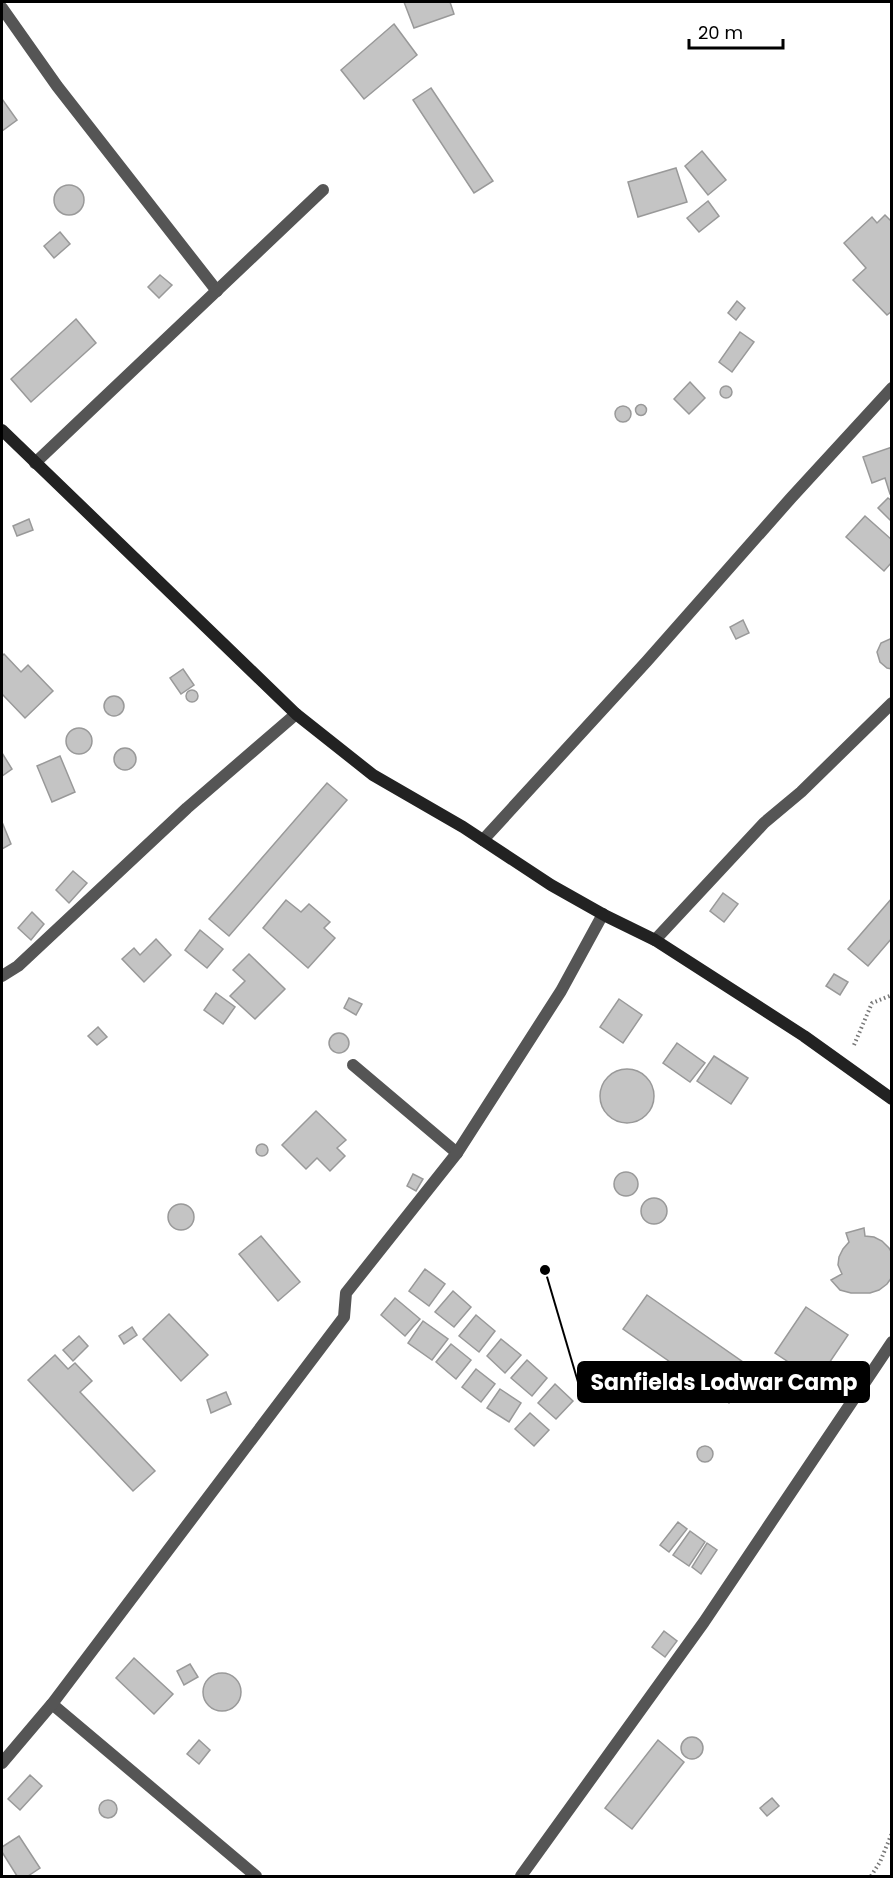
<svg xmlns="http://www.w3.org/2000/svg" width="893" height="1878" viewBox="0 0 893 1878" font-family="Poppins,sans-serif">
	<rect width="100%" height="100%" fill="#fff"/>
	<g fill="#c4c4c4" stroke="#999" stroke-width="1.5">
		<polygon points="404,2 450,2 454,14 414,28"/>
		<polygon points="394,24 417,55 364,99 341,70"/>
		<polygon points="431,88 493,181 474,193 413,100"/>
		<polygon points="2,99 17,120 2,131"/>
		<polygon points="702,151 726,180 708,195 685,166"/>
		<polygon points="676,168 687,202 638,217 628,182"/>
		<circle cx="69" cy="200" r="15"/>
		<polygon points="708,201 719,216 699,232 687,218"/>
		<polygon points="885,215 892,222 892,311 887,315 853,280 866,268 844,243 872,217 877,223"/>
		<polygon points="60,232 70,244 54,258 44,246"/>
		<polygon points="160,275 172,285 159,298 148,287"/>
		<polygon points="737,301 745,308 736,320 728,313"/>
		<polygon points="76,319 96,343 31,402 11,379"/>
		<polygon points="740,332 754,342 732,372 719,362"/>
		<polygon points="690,382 705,398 689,414 674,399"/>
		<circle cx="726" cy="392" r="6"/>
		<circle cx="641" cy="410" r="5.5"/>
		<circle cx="623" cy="414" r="8"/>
		<polygon points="892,447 892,494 890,494 885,478 872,483 863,457"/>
		<polygon points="888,498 892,501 892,522 878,508"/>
		<polygon points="865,516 892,540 892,562 884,571 846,537"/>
		<polygon points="29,519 33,530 17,536 13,526"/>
		<polygon points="743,620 749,633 736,639 730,627"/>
		<polygon points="890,639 892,639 892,669 887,668 880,662 877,652 881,643"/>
		<polygon points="4,654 21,672 28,665 53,691 25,718 2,694 2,656"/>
		<polygon points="183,669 194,685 181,694 170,678"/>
		<circle cx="192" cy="696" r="6"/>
		<circle cx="114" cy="706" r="10"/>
		<circle cx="79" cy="741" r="13"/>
		<circle cx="125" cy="759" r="11"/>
		<polygon points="2,753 12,769 2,776"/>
		<polygon points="60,756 75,792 52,802 37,766"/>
		<polygon points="327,783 347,800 229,936 209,919"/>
		<polygon points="2,822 11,844 2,849"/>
		<polygon points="73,871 87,883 69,903 56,890"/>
		<polygon points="723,893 738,904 724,922 710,911"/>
		<polygon points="892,898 892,938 868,966 848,949"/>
		<polygon points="286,900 301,912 309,904 330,922 324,928 335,938 308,968 263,928"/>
		<polygon points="32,912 44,924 31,940 18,928"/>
		<polygon points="200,930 223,949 207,968 185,950"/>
		<polygon points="156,939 171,955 144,982 122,959 134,948 140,955"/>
		<polygon points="249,954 285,989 255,1019 230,996 245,981 233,970"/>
		<polygon points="834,974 848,982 840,995 826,986"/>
		<polygon points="216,993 235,1007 223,1024 204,1010"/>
		<polygon points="349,998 362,1004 356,1015 344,1008"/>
		<polygon points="619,999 642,1015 623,1043 600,1027"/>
		<polygon points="98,1027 107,1037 97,1045 88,1036"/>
		<circle cx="339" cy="1043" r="10"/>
		<polygon points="677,1043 705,1063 690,1082 663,1063"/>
		<polygon points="714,1056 748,1078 731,1104 697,1081"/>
		<circle cx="627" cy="1096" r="27"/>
		<polygon points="316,1111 346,1140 337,1148 345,1156 330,1171 317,1158 306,1169 282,1145"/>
		<circle cx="262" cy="1150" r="6"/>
		<circle cx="626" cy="1184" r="12"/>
		<polygon points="413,1174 423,1179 416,1191 407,1186"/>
		<circle cx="654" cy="1211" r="13"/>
		<circle cx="181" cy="1217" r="13"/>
		<polygon points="864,1228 865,1236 874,1237 882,1241 889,1248 892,1253 892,1277 887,1284 879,1290 870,1293 851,1293 840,1290 831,1280 842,1274 838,1265 839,1257 843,1249 849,1242 846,1233"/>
		<polygon points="261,1236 300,1282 278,1301 239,1254"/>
		<polygon points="425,1269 445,1284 429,1306 409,1291"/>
		<polygon points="453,1291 471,1307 454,1327 435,1312"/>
		<polygon points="647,1295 753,1369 729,1403 623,1329"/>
		<polygon points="395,1298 420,1319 405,1336 381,1315"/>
		<polygon points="806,1307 848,1335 817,1381 775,1353"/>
		<polygon points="169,1314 208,1355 181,1381 143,1339"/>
		<polygon points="476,1315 495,1331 479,1352 459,1336"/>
		<polygon points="423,1321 448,1339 432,1360 408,1343"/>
		<polygon points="132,1327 137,1335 124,1344 119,1336"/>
		<polygon points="79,1336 88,1346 73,1361 63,1350"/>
		<polygon points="501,1339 521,1355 505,1373 487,1356"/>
		<polygon points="451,1344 471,1360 456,1379 436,1362"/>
		<polygon points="55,1355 68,1369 75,1363 92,1381 80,1392 155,1471 133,1491 28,1380"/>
		<polygon points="527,1360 547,1378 532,1396 511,1378"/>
		<polygon points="476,1369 495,1384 481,1402 462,1387"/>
		<polygon points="555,1384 573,1401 556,1419 538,1403"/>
		<polygon points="500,1389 521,1403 509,1422 487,1408"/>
		<polygon points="226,1392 231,1404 211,1413 207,1400"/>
		<polygon points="530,1413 549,1430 534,1446 515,1429"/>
		<circle cx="705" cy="1454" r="8"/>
		<polygon points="678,1522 687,1529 669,1552 660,1545"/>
		<polygon points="690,1531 705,1542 689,1566 673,1555"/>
		<polygon points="707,1543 717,1550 701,1574 692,1567"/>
		<polygon points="664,1631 677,1641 665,1657 652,1647"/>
		<polygon points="134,1658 173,1694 154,1714 116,1678"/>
		<polygon points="190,1664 198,1677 184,1685 177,1671"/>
		<circle cx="222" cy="1692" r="19"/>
		<circle cx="692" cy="1748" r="11"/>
		<polygon points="199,1740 210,1750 199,1764 187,1754"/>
		<polygon points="658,1740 684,1762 632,1829 605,1808"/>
		<polygon points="30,1775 42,1786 20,1810 8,1799"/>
		<polygon points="772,1798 779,1806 767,1816 760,1808"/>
		<circle cx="108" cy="1809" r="9"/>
		<polygon points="19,1836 40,1868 28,1876 17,1876 2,1852 2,1847"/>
	</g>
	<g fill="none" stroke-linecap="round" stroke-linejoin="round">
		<g stroke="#777" stroke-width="4" stroke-dasharray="1.5 3" stroke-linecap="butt">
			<polyline points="854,1045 872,1003 892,995"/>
			<polyline points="871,1876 880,1862 892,1833"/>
		</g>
		<g stroke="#555" stroke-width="12">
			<polyline points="2,8 57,86 217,291"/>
			<polyline points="35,463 323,190"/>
			<polyline points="483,840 647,661 791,498 892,388"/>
			<polyline points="655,940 764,823 801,792 892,703"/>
			<polyline points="2,976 18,966 187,808 296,714"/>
			<polyline points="353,1065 457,1153"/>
			<polyline points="52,1704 256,1876"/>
			<polyline points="2,1763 52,1704 344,1317 346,1293 457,1153 561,991 603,914"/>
			<polyline points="521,1876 704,1622 892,1342"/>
		</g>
		<polyline stroke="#222" stroke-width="12" points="2,430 296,714 373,775 463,827 551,885 606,916 655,940 804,1036 892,1099"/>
	</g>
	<path fill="none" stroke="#000" stroke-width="2" d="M545 1270L578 1382"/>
	<circle fill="#000" stroke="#fff" stroke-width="2" cx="545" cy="1270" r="6"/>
	<rect fill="#000" stroke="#000" stroke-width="2" x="578" y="1362" width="291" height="40" rx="6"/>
	<g font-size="22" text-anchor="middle" font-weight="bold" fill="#fff">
		<text x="724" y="1390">Sanfields Lodwar Camp</text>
	</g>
	<rect width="893" height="1878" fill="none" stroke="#000000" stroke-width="6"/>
	<path d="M689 39v9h94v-9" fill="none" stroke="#000000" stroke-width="3"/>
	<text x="698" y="39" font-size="18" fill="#000000" stroke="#ffffff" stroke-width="4.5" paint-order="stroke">20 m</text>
</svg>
